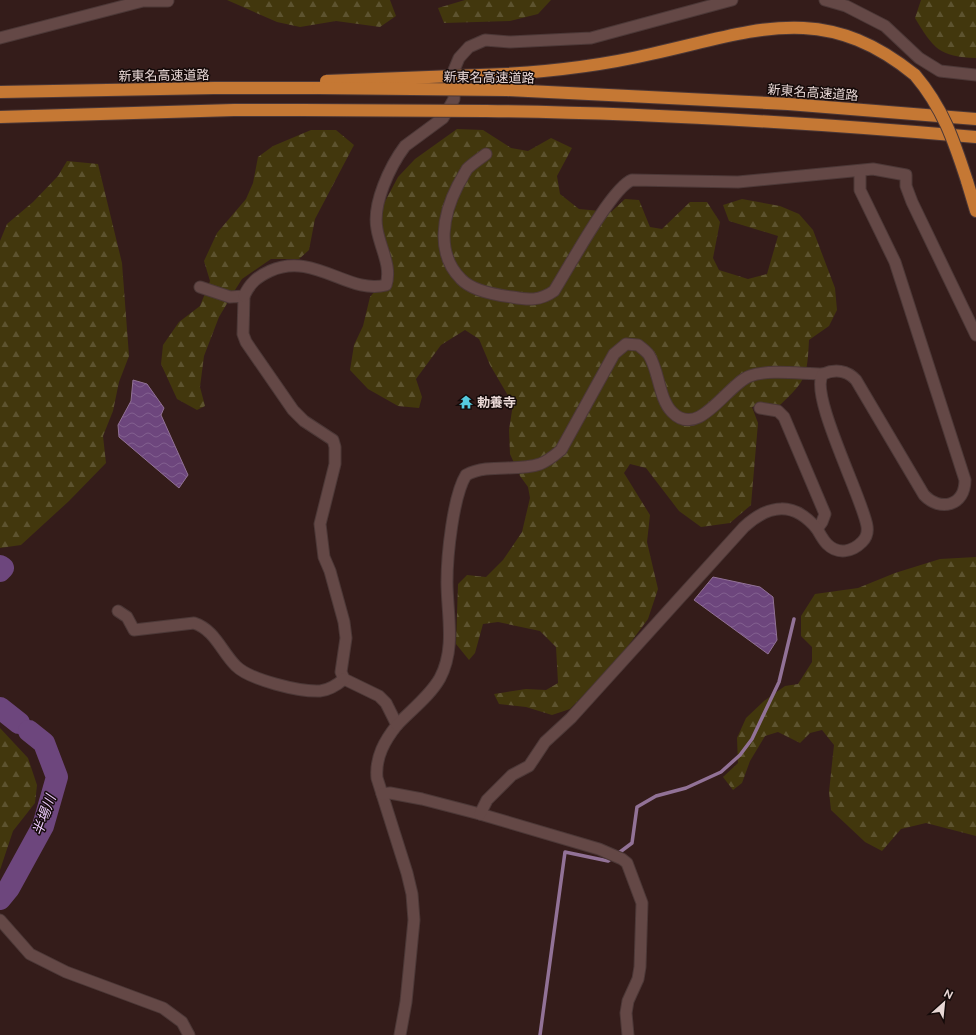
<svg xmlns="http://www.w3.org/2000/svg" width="976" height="1035" viewBox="0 0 976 1035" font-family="Raleway,'Noto Sans JP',sans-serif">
	<defs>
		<pattern id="forest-firs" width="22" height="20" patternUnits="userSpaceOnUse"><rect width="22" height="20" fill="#42370d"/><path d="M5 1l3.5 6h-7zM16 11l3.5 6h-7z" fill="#5d532f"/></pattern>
		<pattern id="water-waves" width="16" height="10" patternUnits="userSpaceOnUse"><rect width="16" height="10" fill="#6d467d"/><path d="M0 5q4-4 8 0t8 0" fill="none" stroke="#82608f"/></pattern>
	</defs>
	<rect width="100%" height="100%" fill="#341c1a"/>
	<g fill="url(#forest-firs)">
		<polygon points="227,0 390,0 396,16 380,27 336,21 300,27 277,22"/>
		<polygon points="465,0 551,0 538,14 510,21 444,23 438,8"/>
		<path d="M 921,0 L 976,0 L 976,58 C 939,57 933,48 915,18 Z"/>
		<path d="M 457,129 L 483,130 L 511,148 L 528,151 L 551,138 L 572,148 L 557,176 L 560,194 L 579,209 L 611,212 L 625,199 L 639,200 L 650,227 L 662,229 L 690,202 L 707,202 L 720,222 L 713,258 L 719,270 L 748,279 L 767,274 L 778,236 L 729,221 L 723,205 L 742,199 L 780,206 L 799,214 L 813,230 L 835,288 L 837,310 L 829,326 L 809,340 C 807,376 807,380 780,405 L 763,404 L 752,407 L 758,423 L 751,505 L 730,523 L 701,527 L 679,511 L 646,468 L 630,464 L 624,473 L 650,515 L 647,542 L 658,589 L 648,619 L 619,658 L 570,709 L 552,715 L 526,707 L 499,704 L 494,694 L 526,689 L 546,690 L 558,683 L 556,647 L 540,631 L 498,622 L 483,624 L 475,653 L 469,660 L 456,644 L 458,584 L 467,575 L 486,577 L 503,560 L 522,532 L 530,498 L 528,487 L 520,476 L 510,454 L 509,430 L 513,404 L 490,365 L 479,339 L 465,330 L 441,345 L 416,379 L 422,397 L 419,408 L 398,406 L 368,389 L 350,370 L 354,345 L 363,326 L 370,297 L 383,281 L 381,209 L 398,177 L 415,159 Z"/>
		<polygon points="311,130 336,130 354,145 315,219 309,250 299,259 271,259 242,279 235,290 219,317 204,356 200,387 205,406 197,410 177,399 161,364 163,345 179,322 200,306 210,281 204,261 217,233 246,199 253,183 258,157 273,146"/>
		<polygon points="67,161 98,164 122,263 129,356 119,382 113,411 103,436 106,463 69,501 21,545 0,548 0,241 7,224 33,202 58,176"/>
		<polygon points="976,557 976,836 926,823 901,829 882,851 865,842 831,810 829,792 834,745 822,730 810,733 800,743 778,732 765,736 750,761 742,783 733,790 723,777 738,763 737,738 746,718 764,701 785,686 798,684 812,662 812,647 801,636 801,616 815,594 858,588 895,573 940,559"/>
		<polygon points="0,728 28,758 37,785 35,803 13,831 0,870"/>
	</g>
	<g fill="url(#water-waves)" stroke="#927297">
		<polygon points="133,380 147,384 164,408 161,415 188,475 179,488 119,437 118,425 131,401"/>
		<polygon points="713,577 760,587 773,597 777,640 768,654 694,600"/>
	</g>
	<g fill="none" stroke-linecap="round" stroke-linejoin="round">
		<polyline stroke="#927297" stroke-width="3.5" points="540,1035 565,852 608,861 632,843 637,807 656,796 686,788 721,772 740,755 752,739 779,682 794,619"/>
		<g stroke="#6d467d" stroke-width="22">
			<polyline points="0,566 3,568 0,571"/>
			<polyline points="0,708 19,723"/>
			<polyline points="0,899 9,888 43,826 57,777 44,743 29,731"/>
		</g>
		<g stroke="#4c3837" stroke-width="13">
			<g id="street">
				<polyline points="825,0 846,6 885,26 919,58 940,71 976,75"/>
				<polyline points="0,38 143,1 168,1"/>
				<path d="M 486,154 C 480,159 473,163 467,169 C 464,174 461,180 458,185 C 443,214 435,253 461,279 C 472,291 496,295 512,297 C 528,300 540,301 554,291 C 568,269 612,187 632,180 L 738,182 L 873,169 L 906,175 L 906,186 L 912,202 L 976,335"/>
				<path d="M 200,287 L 230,297 L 244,296 L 243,334 L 246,342 L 293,410 L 304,421 L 333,440 L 335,447 L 335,464 L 320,524 L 324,557 L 330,571 L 344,622 L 346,638 L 341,672 L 344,679 L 379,696 L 386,703 L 397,725 C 385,740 375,757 377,778 L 407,873 L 412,894 L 414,920 L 406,1002 L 400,1035"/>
				<path d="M 244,296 C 250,283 257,277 270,271 C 314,251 348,295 386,285 C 392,266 380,248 377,229 C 372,204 390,166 405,146 L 443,118 L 454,99 L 454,70 L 459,58 L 469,47 L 485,40 L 510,42 L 591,38 L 732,0"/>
				<polyline points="760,408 778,411 784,417 825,514 822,522 817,529"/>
				<path d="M 118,611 L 127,617 L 134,630 L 194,623 C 215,630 221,651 236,666 C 250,680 300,692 320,691 C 330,690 337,685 344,679"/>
				<path d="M 397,725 C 411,710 430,696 440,678 C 456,648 447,614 447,582 C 447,556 453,496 466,475 C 489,463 516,472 540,464 C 548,461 555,455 561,450 L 614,354 L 626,344 L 638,345 C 642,348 647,352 649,355 C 659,371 659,399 672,412 C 699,440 727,384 750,376 C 769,369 802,374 823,374"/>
				<polyline points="382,794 390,793 422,799 480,814 599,849 622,859 627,863 642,903 640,967 638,979 628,1001 626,1013 628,1035"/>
				<path d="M 480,814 L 487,800 L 512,775 L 529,766 L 545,742 L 571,718 L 744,527 C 769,504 794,501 817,529 C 820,534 823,540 827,544 C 838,555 852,552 862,542 C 866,538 868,532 867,526 C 863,499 808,393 823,374 C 835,369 847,370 856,380 L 924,495 C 940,512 965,506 965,480 L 895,262 L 860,190 L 860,171"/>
				<polyline points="0,920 30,954 66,972 163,1008 182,1022 189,1035"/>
			</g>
		</g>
		<g stroke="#4c3837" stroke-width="14">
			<g id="highway">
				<path d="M 506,74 C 555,71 604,65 651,54 C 755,31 823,0 915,75"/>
				<polyline points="507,90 788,104 976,119"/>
				<polyline points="0,92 214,88 318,88"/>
				<path d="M 486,111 C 650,113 813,123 976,137"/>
				<polyline points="0,117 234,110 301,110"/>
				<polyline points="967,181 976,211"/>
			</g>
		</g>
		<use href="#street" stroke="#644846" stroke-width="11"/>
		<use href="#highway" stroke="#c57834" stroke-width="12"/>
		<g stroke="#4c3837" stroke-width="14" stroke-linecap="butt">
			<g id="highway-bridge">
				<path d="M 915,75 C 943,108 954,141 967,181"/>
				<polyline points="326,81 506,74"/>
				<polyline points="318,88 507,90"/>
				<polyline points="301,110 486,111"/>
			</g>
		</g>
		<use href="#highway-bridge" stroke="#c57834" stroke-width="12"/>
	</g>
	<defs>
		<g id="temple-bare" transform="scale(1.08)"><path d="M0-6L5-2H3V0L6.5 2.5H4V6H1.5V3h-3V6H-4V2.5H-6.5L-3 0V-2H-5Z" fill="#55cadf" stroke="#140a09" stroke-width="2.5" paint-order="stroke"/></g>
	</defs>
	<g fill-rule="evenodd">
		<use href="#temple-bare" x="466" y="402"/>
	</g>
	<g text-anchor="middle" stroke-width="3" stroke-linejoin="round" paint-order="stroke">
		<g font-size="13" fill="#e8d7d5" stroke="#140a09">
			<text transform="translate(164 75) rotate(-1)" y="5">新東名高速道路</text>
			<text transform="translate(489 77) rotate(1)" y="5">新東名高速道路</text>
			<text transform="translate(813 92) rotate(4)" y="5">新東名高速道路</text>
		</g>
		<g font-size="13" font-weight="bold" fill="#e8d7d5" stroke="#140a09" text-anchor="start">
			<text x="477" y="407">勅養寺</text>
		</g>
		<g font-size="14" font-style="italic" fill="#e9c7f9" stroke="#140a09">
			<text transform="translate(44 815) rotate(-70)" y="5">半場川</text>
		</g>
	</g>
	<g transform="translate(944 1003) rotate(27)" stroke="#140a09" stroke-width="3" paint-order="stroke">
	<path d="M0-3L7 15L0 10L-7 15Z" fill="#e8d7d5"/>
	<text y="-6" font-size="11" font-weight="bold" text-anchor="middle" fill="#e8d7d5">N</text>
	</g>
</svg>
